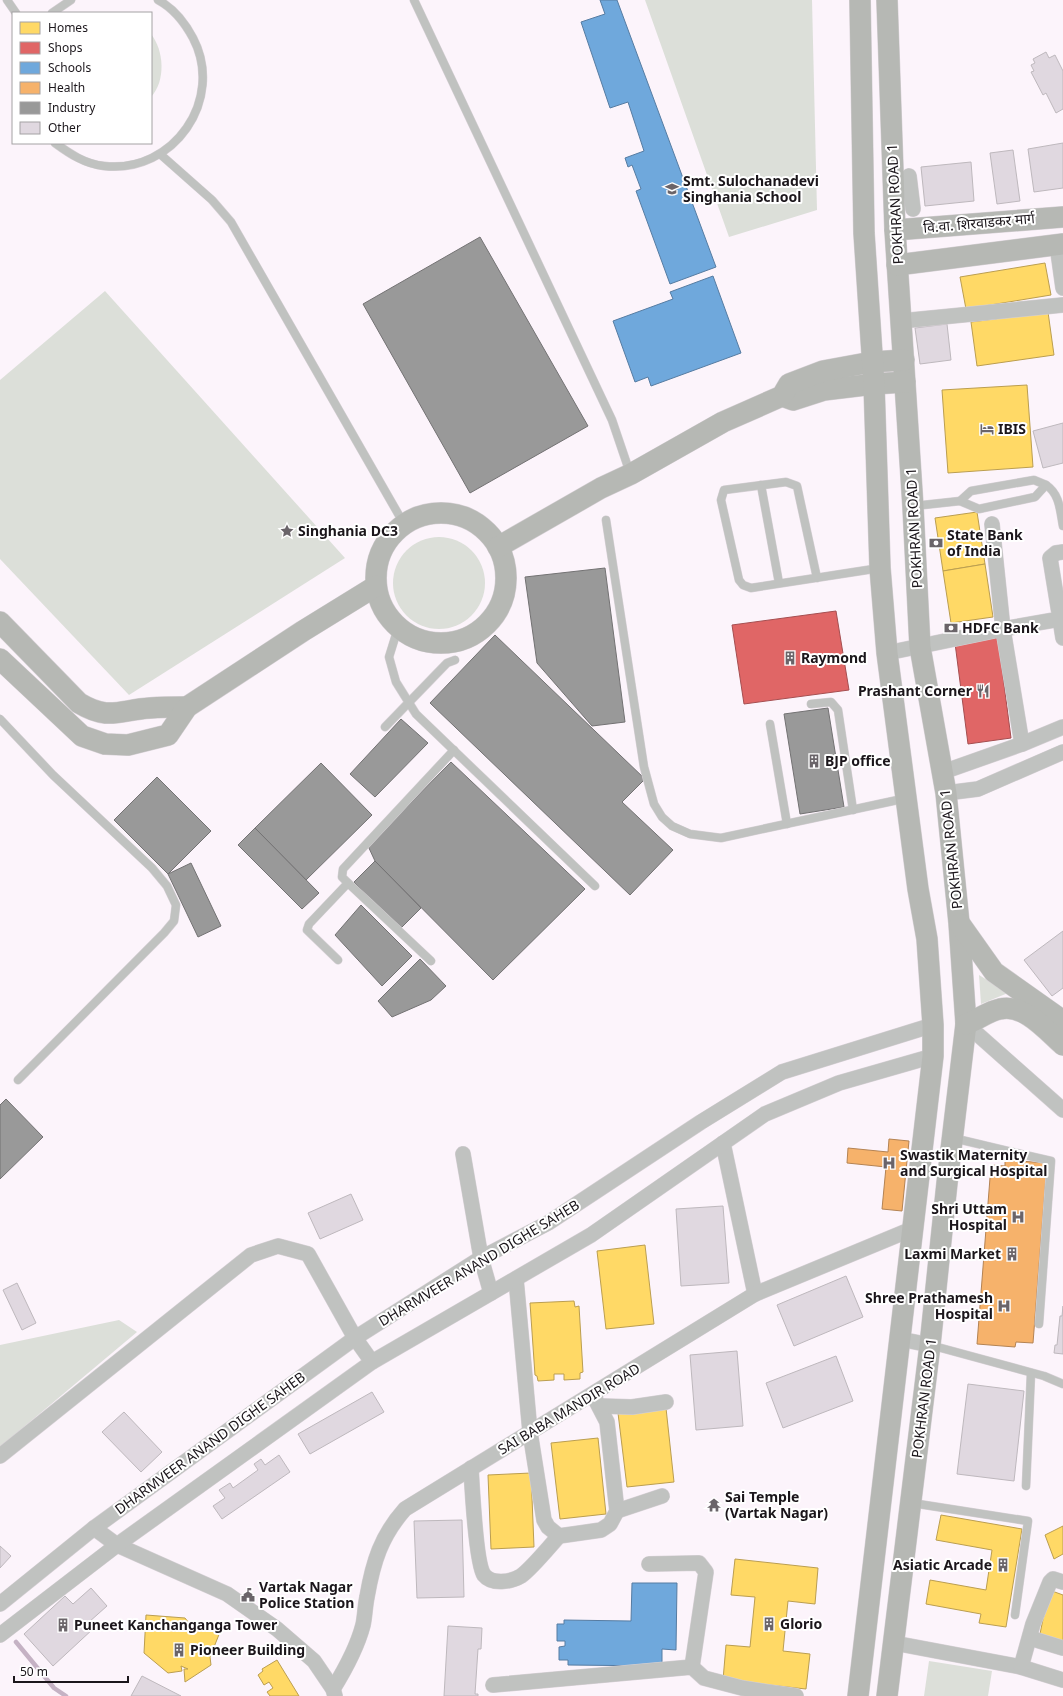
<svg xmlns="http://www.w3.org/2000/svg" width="1063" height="1696" viewBox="0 0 1063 1696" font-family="'Noto Sans','Noto Sans Devanagari',sans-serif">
	<rect width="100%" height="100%" fill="#fcf4fb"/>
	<g fill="#dcdfd9">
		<polygon points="645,0 812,0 817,210 729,237"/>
		<path d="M 151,34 C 164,50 166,81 151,97 Z"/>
		<polygon points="105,291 345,558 129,695 0,559 0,380"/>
		<circle cx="439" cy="583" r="46"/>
		<polygon points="979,975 1008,993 981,1004"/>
		<polygon points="119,1320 137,1332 0,1447 0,1345"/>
		<polygon points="929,1661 992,1671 988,1696 924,1696"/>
	</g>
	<g fill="#ffd966" stroke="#bb9e50">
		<polygon points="1045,263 1051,295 966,309 960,277"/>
		<polygon points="1048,312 1054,355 977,366 971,322"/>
		<polygon points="1027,385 1033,467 948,473 942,390"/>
		<polygon points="977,512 985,564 943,571 935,518"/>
		<polygon points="985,564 993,617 951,623 943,571"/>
		<polygon points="645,1245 654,1324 606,1329 597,1251"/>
		<polygon points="574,1301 575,1307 579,1306 583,1372 580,1373 580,1379 564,1380 564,1374 554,1374 554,1380 538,1381 537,1376 535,1375 530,1303"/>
		<polygon points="666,1408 674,1482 627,1487 618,1413"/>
		<polygon points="598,1438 606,1514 560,1519 551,1443"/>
		<polygon points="531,1473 534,1547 491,1549 488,1475"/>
		<polygon points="941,1515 1022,1529 1006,1627 979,1623 981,1614 926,1604 930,1580 986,1590 992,1550 936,1540"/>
		<polygon points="1063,1526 1063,1554 1054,1559 1045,1535"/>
		<polygon points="735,1559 818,1568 815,1604 788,1601 783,1651 810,1654 806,1689 723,1680 726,1645 750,1647 755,1597 731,1595"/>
		<polygon points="1052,1591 1063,1595 1063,1646 1039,1639 1043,1619"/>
		<polygon points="146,1615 185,1618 189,1623 220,1632 210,1657 211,1665 185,1682 184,1669 188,1669 181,1666 182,1671 168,1673 144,1653"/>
		<polygon points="277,1660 299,1696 270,1696 267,1692 273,1688 269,1682 264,1685 258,1675 263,1671 262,1669"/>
	</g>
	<g fill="#e06666" stroke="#a54e50">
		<polygon points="836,611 849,690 744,704 732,625"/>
		<polygon points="998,638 1011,738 968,744 955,643"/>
	</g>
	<g fill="#6fa8dc" stroke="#567ca2">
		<polygon points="600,0 617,0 716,267 670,284 636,191 641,189 632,165 628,167 625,158 644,151 628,102 610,108 581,22 605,14"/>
		<polygon points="713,276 741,353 651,386 648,377 635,382 613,321 673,299 670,292"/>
		<polygon points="632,1583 677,1583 676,1650 662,1649 662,1666 568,1665 568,1660 559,1660 559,1647 565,1646 565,1641 557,1641 557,1624 564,1624 564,1620 631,1621"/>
	</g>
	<g fill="#f6b26b" stroke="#b48353">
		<polygon points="889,1139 909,1141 902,1211 882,1209 886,1167 847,1163 848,1148 888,1152"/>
		<polygon points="1005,1160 1047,1163 1033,1343 1016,1342 1015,1347 977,1344 991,1165 1005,1166"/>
	</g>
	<g fill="#999" stroke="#737273">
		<polygon points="480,237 588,426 470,493 363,304"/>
		<polygon points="605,568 625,722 592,726 537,663 525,577"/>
		<polygon points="495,635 645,779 622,802 673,850 630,895 430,703"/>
		<polygon points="828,708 844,807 800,814 784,714"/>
		<polygon points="401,719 428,743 375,797 350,774"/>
		<polygon points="451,762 585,889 493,980 375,861 368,846"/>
		<polygon points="321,763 372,815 306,880 255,828"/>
		<polygon points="157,777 211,831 168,874 114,820"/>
		<polygon points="255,828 319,893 302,909 238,845"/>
		<polygon points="375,861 421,908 400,929 354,882"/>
		<polygon points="191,863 221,926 198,937 168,874"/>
		<polygon points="361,905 412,956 382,986 335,935"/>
		<polygon points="420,959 446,986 431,1000 392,1017 378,1001"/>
		<polygon points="6,1099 43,1137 0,1179 0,1105"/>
	</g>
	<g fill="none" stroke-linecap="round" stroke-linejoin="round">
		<polyline stroke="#c5b2c4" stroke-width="4.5" points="16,1642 54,1688 66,1696"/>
	</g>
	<g fill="#e0d8e0" stroke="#beb8bd">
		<polygon points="1046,52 1049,58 1055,55 1063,71 1063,109 1056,113 1046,93 1043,95 1031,72 1034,71 1031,65 1035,63 1033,59"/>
		<polygon points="1063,143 1063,188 1034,192 1028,149"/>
		<polygon points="1013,150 1020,201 997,204 990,153"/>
		<polygon points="971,162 974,201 925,206 921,167"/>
		<polygon points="947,324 951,360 920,364 915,328"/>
		<polygon points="1063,423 1063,463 1043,468 1033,431"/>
		<polygon points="1063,931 1063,988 1052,996 1024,960"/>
		<polygon points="351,1194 363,1220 320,1239 308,1213"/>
		<polygon points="723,1206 729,1283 681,1286 676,1209"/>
		<polygon points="846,1276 863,1317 794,1346 777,1305"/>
		<polygon points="17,1283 36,1323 22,1330 3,1290"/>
		<polygon points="1063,1306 1063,1354 1054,1353 1055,1345 1057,1345 1060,1316 1062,1316"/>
		<polygon points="737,1351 743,1426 696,1430 690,1355"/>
		<polygon points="836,1356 853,1401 783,1428 766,1383"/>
		<polygon points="968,1384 1024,1391 1014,1481 957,1474"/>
		<polygon points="372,1392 384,1412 310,1454 298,1434"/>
		<polygon points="124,1412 162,1452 141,1472 102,1432"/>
		<polygon points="279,1455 290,1472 222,1519 213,1506 225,1498 219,1490 230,1483 233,1488 258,1470 254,1464 261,1459 265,1465"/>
		<polygon points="462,1520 464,1597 417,1598 414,1521"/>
		<polygon points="0,1546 11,1556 0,1568"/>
		<polygon points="91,1588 107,1606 89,1622 94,1628 53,1666 24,1634 65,1596 73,1604"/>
		<polygon points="448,1626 482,1628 481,1649 478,1649 475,1694 478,1694 478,1696 444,1696"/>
		<polygon points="142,1676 181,1696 131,1696"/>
	</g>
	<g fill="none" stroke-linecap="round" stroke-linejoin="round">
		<g stroke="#d7d1d6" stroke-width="9">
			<g id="lane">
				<polyline points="7,0 16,13"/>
				<polyline points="414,0 612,420 630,473"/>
				<polyline points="52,13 71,0"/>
				<path d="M 55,143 C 70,154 85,164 104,166 C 174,174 225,99 193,38 C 185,23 173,8 158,0"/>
				<polyline points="160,154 212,200 231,222 404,524"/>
				<polygon points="1034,480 1046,485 1035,497 979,509 960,501 971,491"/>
				<polyline points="761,485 779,583"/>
				<path d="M 1046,485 C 1060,494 1060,511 1063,526"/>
				<polyline points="914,506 960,501"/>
				<polyline points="606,520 644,767 654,804 662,817 672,826 690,834 721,838 907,798"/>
				<polyline points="817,578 797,486 786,482 724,490 721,500 739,580 743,585 751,588 880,568"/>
				<polyline points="398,628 389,657 396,682 416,714 595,886"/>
				<polyline points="811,704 831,702 838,710 853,810"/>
				<polyline points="0,719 53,775 152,868 167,886 176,905 174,921 164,933 18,1080"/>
				<polyline points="770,724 787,824"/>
				<polyline points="385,727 447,663 455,660"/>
				<polyline points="348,883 431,961"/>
				<polyline points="338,960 307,930 309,924 348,883 342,877 343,869 454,750"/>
				<polyline points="953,1138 1051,1161 1039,1324"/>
				<polyline points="930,1345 1044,1376 1063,1384"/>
				<polyline points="1026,1486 1031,1373"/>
				<polyline points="912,1503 1028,1521 1015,1615"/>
			</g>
		</g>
		<g stroke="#d7d1d6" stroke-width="16">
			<g id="street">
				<polyline points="909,176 913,209"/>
				<polyline points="1057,245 1063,288"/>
				<polyline points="901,321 1063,305"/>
				<polyline points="992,524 1003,629 1022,744 1063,727"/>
				<polyline points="1060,619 1063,638"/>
				<polyline points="887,653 1003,629 1060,619 1050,558 1056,553 1063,552"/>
				<polyline points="943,772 1022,744"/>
				<polyline points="946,793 978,789 1063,752"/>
				<polyline points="966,1024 1063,1110"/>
				<polyline points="723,1143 755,1294"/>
				<polyline points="463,1154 481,1258 491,1293"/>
				<polyline points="516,1279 530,1432 544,1520 548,1527 559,1536 601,1530 610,1524 617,1511 607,1422 593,1395"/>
				<polyline points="900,1339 930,1345"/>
				<polyline points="600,1406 632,1407 666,1402"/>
				<polyline points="0,1456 251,1255 278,1246 308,1254 355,1338 372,1362"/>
				<path d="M 471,1468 C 472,1486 476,1564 484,1575 C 492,1585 511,1582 521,1576 C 532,1568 549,1547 559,1536"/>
				<polyline points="617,1511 662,1496"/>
				<polyline points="94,1528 117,1545 227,1594 277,1629 314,1661 333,1689 335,1696"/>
				<polyline points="649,1564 699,1563 706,1572 692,1667"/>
				<polyline points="0,1604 94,1528 355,1338 481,1258 548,1223 701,1122 782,1072 933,1025"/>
				<polyline points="0,1635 117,1545 372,1362 591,1235 765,1114 839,1083 933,1056"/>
				<polyline points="1030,1638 1063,1648"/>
				<polyline points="894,1643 1021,1667 1063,1680"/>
				<polyline points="1021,1667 1033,1624 1050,1582 1053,1579 1063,1582"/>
				<polyline points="493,1685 692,1667 704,1678 742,1688 796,1696"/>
				<path d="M 333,1689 C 346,1668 357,1648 363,1625 C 365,1616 365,1606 367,1597 C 373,1562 381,1536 405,1509 L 755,1294 L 912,1229"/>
			</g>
		</g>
		<g stroke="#d7d1d6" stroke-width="22">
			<g id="secondary">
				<polyline points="887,0 895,230 913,507 920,647 946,793 959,923 966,1024 947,1183 930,1345 887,1696"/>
				<polyline points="895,230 1063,217"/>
				<polyline points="897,265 1063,244"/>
				<polyline points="782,396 793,400 824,390 874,384 905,382"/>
				<circle cx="441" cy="578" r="65"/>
				<polyline points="498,547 601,488 631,474 723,422 782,396 789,384 823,371 872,362 904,360"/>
				<path d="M 0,622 L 79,703 C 109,721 119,710 150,708 C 163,707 175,707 187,707"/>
				<polyline points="0,659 82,736 105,744 128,745 168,735 187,707 303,631 376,586"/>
				<polyline points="960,924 994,972 1063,1021"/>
				<path d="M 966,1024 C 977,1020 989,1011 1000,1009 C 1024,1003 1047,1031 1063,1045"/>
				<polyline points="858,1696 933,1056 933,1025 927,939 918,889 887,653 880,568 874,384 864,233 860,0"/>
			</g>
		</g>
		<use href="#lane" stroke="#c0c2c0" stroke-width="8"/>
		<use href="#street" stroke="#c0c2c0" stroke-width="15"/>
		<use href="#secondary" stroke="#b6b8b4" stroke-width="21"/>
	</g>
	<defs>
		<g id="school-bare" transform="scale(1.08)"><path d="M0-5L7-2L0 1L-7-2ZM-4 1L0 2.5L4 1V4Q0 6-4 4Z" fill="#6a6469" stroke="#fff" stroke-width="2.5" paint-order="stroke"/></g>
		<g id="hotel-bare" transform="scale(1.08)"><path d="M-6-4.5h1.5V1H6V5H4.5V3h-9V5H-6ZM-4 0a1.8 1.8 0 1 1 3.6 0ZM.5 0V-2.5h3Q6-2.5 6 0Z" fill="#6a6469" stroke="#fff" stroke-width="2.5" paint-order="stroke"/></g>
		<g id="sight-bare" transform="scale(1.08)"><path d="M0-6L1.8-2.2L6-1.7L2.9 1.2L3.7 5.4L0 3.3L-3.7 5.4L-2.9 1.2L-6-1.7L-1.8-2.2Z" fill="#6a6469" stroke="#fff" stroke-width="2.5" paint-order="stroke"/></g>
		<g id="bank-bare" transform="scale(1.08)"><path d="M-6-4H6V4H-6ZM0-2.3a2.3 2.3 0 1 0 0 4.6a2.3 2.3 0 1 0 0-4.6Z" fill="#6a6469" stroke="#fff" stroke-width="2.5" paint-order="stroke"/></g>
		<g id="building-bare" transform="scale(1.08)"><path d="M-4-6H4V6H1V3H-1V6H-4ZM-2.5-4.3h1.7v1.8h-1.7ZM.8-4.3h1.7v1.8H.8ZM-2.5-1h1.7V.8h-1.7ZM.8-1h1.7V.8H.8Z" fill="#6a6469" stroke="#fff" stroke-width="2.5" paint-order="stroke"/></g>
		<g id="restaurant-bare" transform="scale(1.08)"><path d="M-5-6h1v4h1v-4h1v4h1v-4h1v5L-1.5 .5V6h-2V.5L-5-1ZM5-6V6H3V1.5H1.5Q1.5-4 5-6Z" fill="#6a6469" stroke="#fff" stroke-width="2.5" paint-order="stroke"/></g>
		<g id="hospital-bare" transform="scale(1.08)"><path d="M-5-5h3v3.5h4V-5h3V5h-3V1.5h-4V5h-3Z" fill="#6a6469" stroke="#fff" stroke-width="2.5" paint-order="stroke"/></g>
		<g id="temple-bare" transform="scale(1.08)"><path d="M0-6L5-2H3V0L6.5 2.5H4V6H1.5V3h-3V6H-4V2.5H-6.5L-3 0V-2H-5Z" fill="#6a6469" stroke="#fff" stroke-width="2.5" paint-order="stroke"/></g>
		<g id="civic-bare" transform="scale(1.08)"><path d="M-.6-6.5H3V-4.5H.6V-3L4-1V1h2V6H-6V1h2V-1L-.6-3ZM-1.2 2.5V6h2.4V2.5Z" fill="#6a6469" stroke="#fff" stroke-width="2.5" paint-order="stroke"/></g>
	</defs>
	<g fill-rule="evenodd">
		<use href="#school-bare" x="672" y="189"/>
		<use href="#hotel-bare" x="987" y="429"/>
		<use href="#sight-bare" x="287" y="531"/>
		<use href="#bank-bare" x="936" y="543"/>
		<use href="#bank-bare" x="951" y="628"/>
		<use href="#building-bare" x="790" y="658"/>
		<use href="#restaurant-bare" x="983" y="691"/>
		<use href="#building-bare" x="814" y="761"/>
		<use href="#hospital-bare" x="889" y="1163"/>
		<use href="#hospital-bare" x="1018" y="1217"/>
		<use href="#building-bare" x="1012" y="1254"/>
		<use href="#hospital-bare" x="1004" y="1306"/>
		<use href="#temple-bare" x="714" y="1505"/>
		<use href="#building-bare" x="1003" y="1565"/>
		<use href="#civic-bare" x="248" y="1595"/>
		<use href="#building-bare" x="769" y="1624"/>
		<use href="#building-bare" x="63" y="1625"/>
		<use href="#building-bare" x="179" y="1650"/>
	</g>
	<g text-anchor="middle" stroke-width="4" stroke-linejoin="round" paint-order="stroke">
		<g font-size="14" font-weight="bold" fill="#1b161b" stroke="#fff" text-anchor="start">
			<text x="683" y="186">Smt. Sulochanadevi<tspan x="683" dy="16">Singhania School</tspan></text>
			<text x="998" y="434">IBIS</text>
			<text x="298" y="536">Singhania DC3</text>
			<text x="947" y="540">State Bank<tspan x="947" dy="16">of India</tspan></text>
			<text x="962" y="633">HDFC Bank</text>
			<text x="801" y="663">Raymond</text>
			<text x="972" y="696" text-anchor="end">Prashant Corner</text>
			<text x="825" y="766">BJP office</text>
			<text x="900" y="1160">Swastik Maternity<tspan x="900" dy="16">and Surgical Hospital</tspan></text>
			<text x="1007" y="1214" text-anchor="end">Shri Uttam<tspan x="1007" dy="16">Hospital</tspan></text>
			<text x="1001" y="1259" text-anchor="end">Laxmi Market</text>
			<text x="993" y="1303" text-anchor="end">Shree Prathamesh<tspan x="993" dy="16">Hospital</tspan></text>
			<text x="725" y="1502">Sai Temple<tspan x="725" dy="16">(Vartak Nagar)</tspan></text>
			<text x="992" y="1570" text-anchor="end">Asiatic Arcade</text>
			<text x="259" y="1592">Vartak Nagar<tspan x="259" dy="16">Police Station</tspan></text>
			<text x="780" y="1629">Glorio</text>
			<text x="74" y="1630">Puneet Kanchanganga Tower</text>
			<text x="190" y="1655">Pioneer Building</text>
		</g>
		<g font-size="14" fill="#1b161b" stroke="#fff">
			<text transform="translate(895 204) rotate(-93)" y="5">POKHRAN ROAD 1</text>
			<text transform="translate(979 223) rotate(-5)" y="5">वि.वा. शिरवाडकर मार्ग</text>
			<text transform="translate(914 528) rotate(-93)" y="5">POKHRAN ROAD 1</text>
			<text transform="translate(951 849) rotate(-96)" y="5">POKHRAN ROAD 1</text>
			<text transform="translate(479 1263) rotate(-31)" y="5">DHARMVEER ANAND DIGHE SAHEB</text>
			<text transform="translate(924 1398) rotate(-83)" y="5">POKHRAN ROAD 1</text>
			<text transform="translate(569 1409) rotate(-31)" y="5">SAI BABA MANDIR ROAD</text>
			<text transform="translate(210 1443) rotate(-36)" y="5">DHARMVEER ANAND DIGHE SAHEB</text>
		</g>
	</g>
	<rect x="12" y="12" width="140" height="132" fill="#ffffff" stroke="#a4a2a4"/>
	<rect x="20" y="22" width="20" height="12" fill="#ffd966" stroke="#a4a2a4"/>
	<text x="48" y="32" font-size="12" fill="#1b161b">Homes</text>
	<rect x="20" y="42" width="20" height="12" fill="#e06666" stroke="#a4a2a4"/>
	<text x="48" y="52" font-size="12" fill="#1b161b">Shops</text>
	<rect x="20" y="62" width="20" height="12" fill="#6fa8dc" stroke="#a4a2a4"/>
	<text x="48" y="72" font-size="12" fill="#1b161b">Schools</text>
	<rect x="20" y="82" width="20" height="12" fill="#f6b26b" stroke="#a4a2a4"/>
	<text x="48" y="92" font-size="12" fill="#1b161b">Health</text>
	<rect x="20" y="102" width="20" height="12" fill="#999999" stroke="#a4a2a4"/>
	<text x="48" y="112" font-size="12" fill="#1b161b">Industry</text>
	<rect x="20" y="122" width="20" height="12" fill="#e0d8e0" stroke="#a4a2a4"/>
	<text x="48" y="132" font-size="12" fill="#1b161b">Other</text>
	<path d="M14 1676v6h114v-6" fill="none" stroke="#1b161b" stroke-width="2"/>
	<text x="20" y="1676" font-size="12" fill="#1b161b" stroke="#ffffff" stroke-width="3" paint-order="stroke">50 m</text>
</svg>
